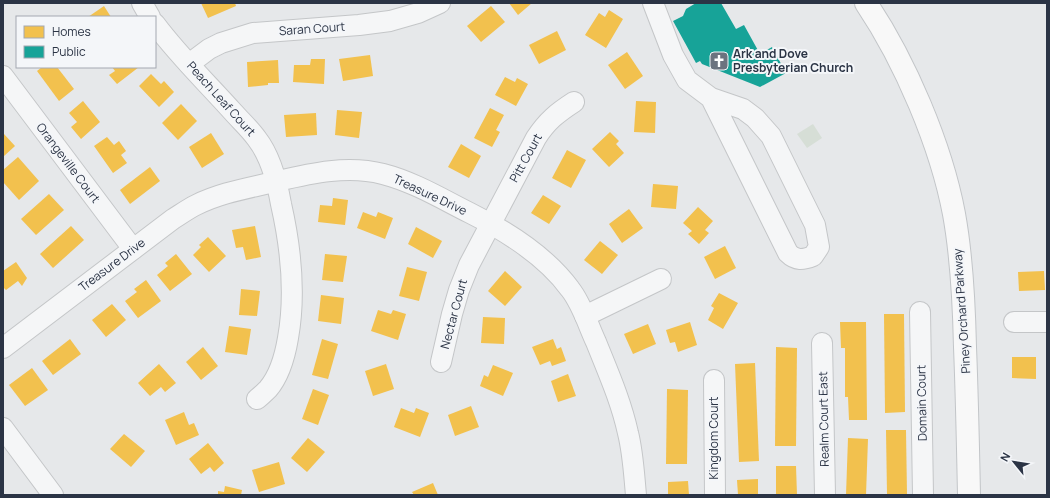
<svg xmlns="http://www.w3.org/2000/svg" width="1050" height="498" viewBox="0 0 1050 498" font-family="Manrope,sans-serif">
	<rect width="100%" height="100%" fill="#e6e8ea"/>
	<polygon fill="#d6ded6" points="813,124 822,138 807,148 797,134"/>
	<g fill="#f2c14e">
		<polygon points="201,3 235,3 236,6 208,18"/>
		<polygon points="509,3 532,3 518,15"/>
		<polygon points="104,6 111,17 88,17"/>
		<polygon points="491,6 505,22 481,42 467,26"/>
		<polygon points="609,10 623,19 606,48 585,35 599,13 605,17"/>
		<polygon points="557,31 566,50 539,64 529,45"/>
		<polygon points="627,52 643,76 625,89 608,65"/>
		<polygon points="370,55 373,76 343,81 339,59"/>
		<polygon points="311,59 325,59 324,84 293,82 294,65 310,65"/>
		<polygon points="278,60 279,83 268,83 268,85 248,87 247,62"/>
		<polygon points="42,67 57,67 74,89 59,101 37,71"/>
		<polygon points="112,67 139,67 117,84 109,75 115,71"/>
		<polygon points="151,74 161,84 164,81 174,92 159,107 139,86"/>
		<polygon points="505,77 515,82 517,78 528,84 516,106 495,95"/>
		<polygon points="83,101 100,122 81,139 71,127 77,122 69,113"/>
		<polygon points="636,101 656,102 655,133 634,132"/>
		<polygon points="181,104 197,121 178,140 162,123"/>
		<polygon points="490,108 504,115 496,130 500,132 492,147 474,138"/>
		<polygon points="337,110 362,112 359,138 335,135"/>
		<polygon points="316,113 317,135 286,137 284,115"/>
		<polygon points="610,132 619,141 616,144 624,153 609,167 592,149"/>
		<polygon points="211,133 224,154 202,168 189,147"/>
		<polygon points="4,134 15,146 3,157 3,135"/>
		<polygon points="107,137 114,145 119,141 126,151 121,155 127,163 113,173 94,146"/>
		<polygon points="461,144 481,156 469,178 448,167"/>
		<polygon points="567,150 586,160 571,188 552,178"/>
		<polygon points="18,157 39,181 19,200 3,182 3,170"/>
		<polygon points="150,167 160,181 130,204 120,190"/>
		<polygon points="653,184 678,186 676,209 651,207"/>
		<polygon points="49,194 64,210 36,235 21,219"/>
		<polygon points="543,195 561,206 549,224 531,213"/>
		<polygon points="333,198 348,200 345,225 318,222 320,205 332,206"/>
		<polygon points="698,207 713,221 705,230 709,233 699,244 688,234 692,231 683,223"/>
		<polygon points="629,209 643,228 622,243 609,224"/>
		<polygon points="363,212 376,217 378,212 393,218 385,239 357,228"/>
		<polygon points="71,226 84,240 53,268 40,254"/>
		<polygon points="255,226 261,257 246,260 243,247 236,248 232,230"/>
		<polygon points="416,227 442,241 433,258 408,244"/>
		<polygon points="208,237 226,256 209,272 193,255 201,247 199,245"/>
		<polygon points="600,241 618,255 602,274 584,260"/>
		<polygon points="725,246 736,268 715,279 704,257"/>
		<polygon points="176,254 192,274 170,291 157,275 168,266 165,263"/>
		<polygon points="325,254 347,256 343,282 322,280"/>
		<polygon points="16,262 27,278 22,286 18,281 6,290 3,287 3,271"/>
		<polygon points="407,267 427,272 419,301 399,296"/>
		<polygon points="505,271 522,287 505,306 488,291"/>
		<polygon points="1044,271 1045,290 1019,291 1018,272"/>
		<polygon points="146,280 161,301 138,318 125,301 137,292 134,289"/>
		<polygon points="241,289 260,291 257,316 239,315"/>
		<polygon points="719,293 738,303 723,329 708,320 714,308 711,306"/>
		<polygon points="321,295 344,298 341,324 318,321"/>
		<polygon points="112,304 126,320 106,337 92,320"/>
		<polygon points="378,310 391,314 393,310 406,314 398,340 371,331"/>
		<polygon points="884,314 904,314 905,412 885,413"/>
		<polygon points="483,317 505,318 504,344 481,343"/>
		<polygon points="690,322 697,345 678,352 675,342 670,343 666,330"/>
		<polygon points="840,322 866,322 867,420 849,420 848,397 845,397 845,348 841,348"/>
		<polygon points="648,324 656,344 633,354 624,334"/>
		<polygon points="229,326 251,329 247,355 225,352"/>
		<polygon points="70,339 81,354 53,375 42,361"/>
		<polygon points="322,339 338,344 328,379 312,375"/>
		<polygon points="553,339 557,349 561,347 566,361 552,366 550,361 540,365 532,347"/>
		<polygon points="203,347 218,366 201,380 186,362"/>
		<polygon points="776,347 797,348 796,446 775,446"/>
		<polygon points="1012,357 1036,357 1036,379 1012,378"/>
		<polygon points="755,363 759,461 739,462 735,364"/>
		<polygon points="159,364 176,383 165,392 161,387 150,396 138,383"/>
		<polygon points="386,364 394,389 373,396 365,371"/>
		<polygon points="493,365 513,373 503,396 480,386 484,375 488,377"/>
		<polygon points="32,368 48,390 25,406 9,385"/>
		<polygon points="568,374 576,396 558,402 551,381"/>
		<polygon points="313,389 329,395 318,425 302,419"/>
		<polygon points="667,389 688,390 687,464 666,464"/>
		<polygon points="471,406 479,427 455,436 448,415"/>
		<polygon points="401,408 414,413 416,408 429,413 420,437 394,427"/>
		<polygon points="184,412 189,425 194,423 199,435 176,445 165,420"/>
		<polygon points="886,430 906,430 907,495 887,495"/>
		<polygon points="124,434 145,451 131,467 110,449"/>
		<polygon points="308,438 325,452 307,472 291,458"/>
		<polygon points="848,438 868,439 866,495 846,495"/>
		<polygon points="208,443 224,463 214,472 210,467 201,474 189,459"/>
		<polygon points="279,462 285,484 259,492 252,470"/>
		<polygon points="776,466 796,466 797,495 776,495"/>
		<polygon points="758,479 758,495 738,495 737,480"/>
		<polygon points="688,481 689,495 668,495 668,482"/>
		<polygon points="433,483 438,495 414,495 412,492"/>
		<polygon points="225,486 242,490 241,495 218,495 218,491 224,492"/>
	</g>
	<polygon fill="#17a398" points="696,3 721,3 736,29 744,25 760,54 772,47 786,73 760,87 702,64 700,61 696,63 673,21 683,16 686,9"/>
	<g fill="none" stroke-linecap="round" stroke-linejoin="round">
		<g stroke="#c4c6c8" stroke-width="22">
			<g id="minor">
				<polyline points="142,3 150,17"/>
				<path d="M 653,3 L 673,55 L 687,80 L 711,98 L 743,109 L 755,118 L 771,136 L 815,225 L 819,247 L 813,256 C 803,260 796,261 788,253 L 711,98"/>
				<path d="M 155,24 C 178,55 207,83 233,112 C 241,121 250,129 257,139 C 271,157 277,181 281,204 C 291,248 296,293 288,338 C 285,356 280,375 268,389 C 265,392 261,396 257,399"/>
				<polyline points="189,64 209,49 221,43 253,33 359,25 390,21 418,13 440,3"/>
				<polyline points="3,76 133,249"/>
				<polyline points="920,312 923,495"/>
				<polyline points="585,316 661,279"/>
				<polyline points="1014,322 1047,322"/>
				<polyline points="822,343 825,495"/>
				<path d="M 3,348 L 173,219 C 181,214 188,209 196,205 C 222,192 250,188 278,181 C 312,173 348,165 383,174 C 414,182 442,199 470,213 C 506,231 546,256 570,289 C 582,304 588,325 596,342 C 608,372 621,401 628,433 C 633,453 634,474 636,495"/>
				<path d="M 441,362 L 452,314 L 459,290 L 469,265 L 536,138 C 547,121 557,113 574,102"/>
				<polyline points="714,380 715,495"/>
				<polyline points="3,428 53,495"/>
			</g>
		</g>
		<g stroke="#c2c5c8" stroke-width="24">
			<path id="major" d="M 866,3 C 905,61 941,145 954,214 C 962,258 964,302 965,347 C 967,396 968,446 969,495"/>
		</g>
		<use href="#minor" stroke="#f5f6f7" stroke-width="20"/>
		<use href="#major" stroke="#f8f8f8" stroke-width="22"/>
	</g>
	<defs>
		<g id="church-square" transform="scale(1)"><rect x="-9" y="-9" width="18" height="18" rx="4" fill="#6c737f" stroke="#f4f6f9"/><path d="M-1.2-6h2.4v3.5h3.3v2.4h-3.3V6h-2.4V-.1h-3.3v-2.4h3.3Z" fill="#fff"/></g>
	</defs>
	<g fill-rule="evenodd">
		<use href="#church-square" x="719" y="61"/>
	</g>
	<g text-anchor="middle" stroke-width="4" stroke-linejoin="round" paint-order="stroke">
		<g font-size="12" fill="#2b3445" stroke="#f4f6f9">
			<text transform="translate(312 29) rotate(-4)" y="4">Saran Court</text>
			<text transform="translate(221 99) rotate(48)" y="4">Peach Leaf Court</text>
			<text transform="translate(526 158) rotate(-61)" y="4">Pitt Court</text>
			<text transform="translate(68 163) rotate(53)" y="4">Orangeville Court</text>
			<text transform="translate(430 195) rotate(25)" y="4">Treasure Drive</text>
			<text transform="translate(112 265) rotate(-37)" y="4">Treasure Drive</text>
			<text transform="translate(962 311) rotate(-94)" y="4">Piney Orchard Parkway</text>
			<text transform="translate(454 314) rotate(-75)" y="4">Nectar Court</text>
			<text transform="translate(922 403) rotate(-91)" y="4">Domain Court</text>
			<text transform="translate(824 419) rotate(-91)" y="4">Realm Court East</text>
			<text transform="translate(714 438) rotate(-90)" y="4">Kingdom Court</text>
		</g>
		<g font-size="12" font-weight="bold" fill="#2b3445" stroke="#f4f6f9" text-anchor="start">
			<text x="733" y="58">Ark and Dove<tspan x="733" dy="14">Presbyterian Church</tspan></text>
		</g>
	</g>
	<rect width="1050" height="498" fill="none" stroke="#2b3445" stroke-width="8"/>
	<rect x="16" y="16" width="140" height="52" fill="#f4f6f9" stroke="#a4a8b1"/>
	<rect x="24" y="26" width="20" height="12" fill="#f2c14e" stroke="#a4a8b1"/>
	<text x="52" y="36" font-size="12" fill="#2b3445">Homes</text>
	<rect x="24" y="46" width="20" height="12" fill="#17a398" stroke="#a4a8b1"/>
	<text x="52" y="56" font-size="12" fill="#2b3445">Public</text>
	<g transform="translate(1014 462) rotate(300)" stroke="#f4f6f9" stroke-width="3" paint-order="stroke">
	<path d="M0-3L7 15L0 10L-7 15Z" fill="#2b3445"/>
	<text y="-6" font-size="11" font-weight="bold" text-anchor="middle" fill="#2b3445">N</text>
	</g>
</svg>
